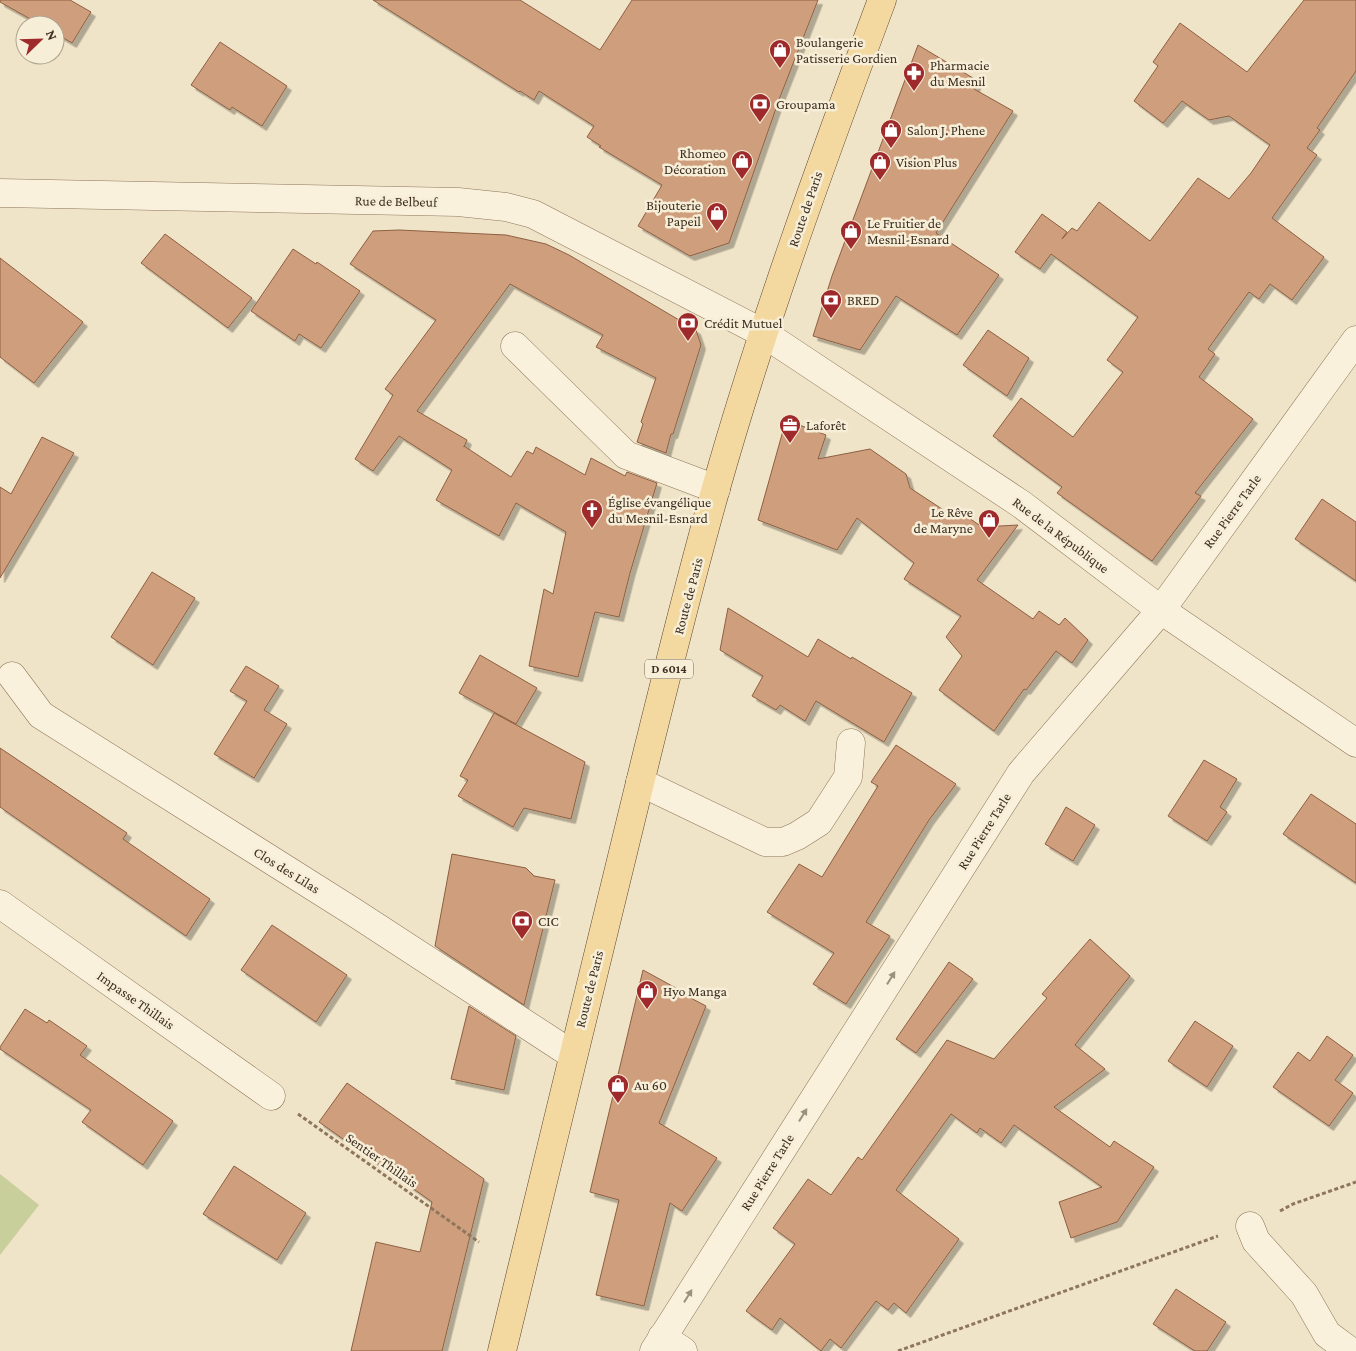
<svg xmlns="http://www.w3.org/2000/svg" width="1356" height="1351" viewBox="0 0 1356 1351" font-family="'Crimson Pro',serif">
	<defs>
		<filter id="shadow"><feDropShadow dx="4.5" dy="4.5" stdDeviation="0" flood-color="#0004"/></filter>
	</defs>
	<rect width="100%" height="100%" fill="#f0e4c8"/>
	<polygon fill="#c9cf9b" points="0,1174 39,1205 0,1255"/>
	<g fill="#cf9f7d" stroke="#8d5f41" filter="url(#shadow)">
		<polygon points="0,0 70,0 91,12 72,43 55,33 55,25 41,25 0,2"/>
		<polygon points="373,0 520,0 600,50 632,0 818,0 780,97 729,243 690,256 638,226 662,185 599,147 601,146 587,137 594,126 539,91 534,100 520,91 519,92"/>
		<polygon points="1304,0 1356,0 1356,71 1317,128 1320,130 1307,148 1317,155 1272,218 1324,257 1292,300 1270,284 1259,299 1249,292 1208,349 1215,354 1199,377 1253,419 1195,493 1201,496 1152,561 1057,493 1062,487 993,436 1021,398 1073,437 1123,372 1107,360 1138,317 1051,254 1040,269 1015,252 1042,214 1067,232 1062,239 1072,228 1077,231 1099,202 1150,241 1198,178 1229,199 1251,173 1270,145 1229,116 1209,120 1182,101 1163,123 1134,101 1158,66 1153,62 1180,23 1247,72"/>
		<polygon points="220,42 287,86 262,126 232,107 230,110 191,85"/>
		<polygon points="918,45 978,81 974,89 1013,111 936,233 999,275 957,335 896,296 860,350 813,336 832,276"/>
		<polygon points="399,230 506,235 546,244 569,255 696,330 701,345 673,434 671,434 666,453 637,442 643,424 641,422 656,378 596,347 603,335 510,284 417,411 467,440 464,447 464,446 511,477 527,451 533,454 536,447 585,475 591,458 625,476 627,472 657,483 630,573 619,617 595,612 578,677 529,666 544,589 553,594 566,532 516,503 499,536 436,500 452,470 399,436 373,471 355,459 393,395 385,389 436,320 350,264 373,231"/>
		<polygon points="165,234 252,298 228,328 141,263"/>
		<polygon points="293,249 316,264 317,262 360,291 321,348 299,334 295,341 251,311"/>
		<polygon points="0,258 83,322 34,383 0,357"/>
		<polygon points="988,330 1029,358 1007,396 963,365"/>
		<polygon points="786,420 826,435 818,459 870,449 906,474 910,488 945,511 956,509 982,527 1018,525 977,580 1033,619 1039,611 1059,625 1065,618 1088,640 1072,663 1056,651 1026,690 1024,689 994,731 939,690 962,656 946,637 961,616 904,579 914,563 857,518 837,550 758,520"/>
		<polygon points="42,437 74,453 0,578 0,487 11,494"/>
		<polygon points="1322,499 1356,522 1356,581 1295,539"/>
		<polygon points="152,572 195,598 153,665 111,637"/>
		<polygon points="728,608 808,657 818,639 851,659 852,657 912,693 884,742 816,701 805,721 780,705 776,710 752,696 763,676 720,650"/>
		<polygon points="480,655 537,688 516,724 459,693"/>
		<polygon points="246,666 279,686 264,710 287,724 254,778 214,754 247,701 230,691"/>
		<polygon points="494,713 585,762 571,819 524,808 513,827 458,796 468,780 460,776"/>
		<polygon points="896,745 956,784 929,820 866,922 890,936 846,1004 813,984 834,953 767,912 799,864 822,877 878,786 871,782"/>
		<polygon points="0,748 127,833 123,839 210,899 186,936 0,807"/>
		<polygon points="1204,760 1237,779 1220,807 1227,812 1207,841 1168,816"/>
		<polygon points="1311,794 1356,824 1356,883 1283,834"/>
		<polygon points="1066,807 1095,825 1073,861 1045,844"/>
		<polygon points="452,854 526,868 534,876 555,880 524,1005 435,946"/>
		<polygon points="272,925 347,975 316,1022 241,970"/>
		<polygon points="1090,939 1130,976 1075,1045 1105,1069 1054,1107 1110,1147 1114,1141 1154,1167 1117,1222 1071,1238 1059,1202 1102,1187 1014,1125 1001,1143 980,1128 977,1133 951,1114 896,1190 959,1239 906,1313 894,1303 888,1310 876,1301 841,1348 830,1339 821,1351 780,1318 772,1330 746,1311 795,1244 773,1228 808,1179 831,1195 858,1157 862,1160 947,1040 994,1059 1047,998 1042,994"/>
		<polygon points="949,962 973,979 916,1053 896,1039"/>
		<polygon points="643,970 685,993 685,995 706,1006 659,1123 717,1158 682,1211 670,1203 644,1306 596,1295 619,1200 590,1192"/>
		<polygon points="469,1006 516,1036 504,1090 451,1079"/>
		<polygon points="25,1009 47,1023 49,1020 87,1046 80,1055 173,1121 143,1165 82,1122 91,1110 0,1049 0,1047"/>
		<polygon points="1195,1021 1233,1046 1207,1087 1168,1061"/>
		<polygon points="1327,1036 1353,1055 1335,1080 1353,1093 1329,1126 1273,1087 1298,1052 1310,1061"/>
		<polygon points="347,1083 484,1179 442,1351 351,1351 376,1242 420,1252 432,1202 319,1122"/>
		<polygon points="234,1166 306,1213 277,1260 203,1214"/>
		<polygon points="1176,1289 1226,1322 1207,1351 1195,1351 1153,1324"/>
	</g>
	<g fill="none" stroke-linecap="round" stroke-linejoin="round">
		<g stroke="#8d765c" stroke-width="29">
			<g id="minor">
				<polyline points="0,193 458,202 506,207 533,214 763,333 1021,504 1161,610 1356,743"/>
				<polyline points="515,346 626,455 716,489"/>
				<polyline points="12,676 41,715 352,911 573,1055"/>
				<polyline points="640,782 765,842 783,842 797,836 819,822 848,777 851,743"/>
				<polyline points="0,904 271,1096"/>
				<polyline points="1250,1226 1256,1241 1304,1294 1327,1334 1350,1351"/>
				<polyline points="662,1337 683,1351"/>
				<polyline points="654,1351 1021,773 1161,610 1356,340"/>
			</g>
		</g>
		<g stroke="#5b4430" stroke-width="29">
			<path id="major" d="M 502,1351 C 551,1152 597,953 647,754 C 669,665 691,576 716,488 C 763,322 822,161 882,0"/>
		</g>
		<g stroke="#8d765c" stroke-width="3" stroke-dasharray="4 2.5" stroke-linecap="butt">
			<polyline points="298,1114 479,1242"/>
			<polyline points="1280,1211 1293,1204 1356,1182"/>
			<polyline points="898,1351 1218,1236"/>
		</g>
		<use href="#minor" stroke="#faf1dc" stroke-width="28"/>
		<use href="#major" stroke="#f3d9a0" stroke-width="28"/>
	</g>
	<defs><path id="oneway-solid" d="M-6-.8H1V-3.2L6.5 0L1 3.2V.8H-6Z" transform="scale(1.25)"/></defs>
	<g fill="#9c907e">
		<use href="#oneway-solid" transform="translate(891 978) rotate(-58)"/>
		<use href="#oneway-solid" transform="translate(803 1115) rotate(-58)"/>
		<use href="#oneway-solid" transform="translate(688 1296) rotate(-58)"/>
	</g>
	<defs>
		<g id="shop-pin" transform="scale(1.125)"><path d="M0 17L-7.5 6A9.5 9.5 0 1 1 7.5 6Z" fill="#9e2a2b" stroke="#f7eed8"/><path d="M-5-2.5h2.3a2.7 3.5 0 0 1 5.4 0H5L5.5 6h-11ZM-1.5-2.5h3a1.5 2.3 0 0 0-3 0Z" fill="#fff"/></g>
		<g id="pharmacy-pin" transform="scale(1.125)"><path d="M0 17L-7.5 6A9.5 9.5 0 1 1 7.5 6Z" fill="#9e2a2b" stroke="#f7eed8"/><path d="M-2-6h4v4h4v4h-4v4h-4v-4h-4v-4h4Z" fill="#fff"/></g>
		<g id="bank-pin" transform="scale(1.125)"><path d="M0 17L-7.5 6A9.5 9.5 0 1 1 7.5 6Z" fill="#9e2a2b" stroke="#f7eed8"/><path d="M-6-4H6V4H-6ZM0-2.3a2.3 2.3 0 1 0 0 4.6a2.3 2.3 0 1 0 0-4.6Z" fill="#fff"/></g>
		<g id="office-pin" transform="scale(1.125)"><path d="M0 17L-7.5 6A9.5 9.5 0 1 1 7.5 6Z" fill="#9e2a2b" stroke="#f7eed8"/><path d="M-6-3h4V-5.5h4V-3h4V5H-6ZM-1-4.5V-3h2v-1.5ZM-6 0V1H6V0Z" fill="#fff"/></g>
		<g id="church-pin" transform="scale(1.125)"><path d="M0 17L-7.5 6A9.5 9.5 0 1 1 7.5 6Z" fill="#9e2a2b" stroke="#f7eed8"/><path d="M-1.2-6h2.4v3.5h3.3v2.4h-3.3V6h-2.4V-.1h-3.3v-2.4h3.3Z" fill="#fff"/></g>
	</defs>
	<g fill-rule="evenodd">
		<use href="#shop-pin" x="780" y="50"/>
		<use href="#pharmacy-pin" x="914" y="73"/>
		<use href="#bank-pin" x="760" y="104"/>
		<use href="#shop-pin" x="891" y="130"/>
		<use href="#shop-pin" x="742" y="161"/>
		<use href="#shop-pin" x="880" y="162"/>
		<use href="#shop-pin" x="717" y="213"/>
		<use href="#shop-pin" x="851" y="231"/>
		<use href="#bank-pin" x="831" y="300"/>
		<use href="#bank-pin" x="688" y="323"/>
		<use href="#office-pin" x="790" y="425"/>
		<use href="#church-pin" x="592" y="510"/>
		<use href="#shop-pin" x="989" y="520"/>
		<use href="#bank-pin" x="522" y="921"/>
		<use href="#shop-pin" x="647" y="991"/>
		<use href="#shop-pin" x="618" y="1085"/>
	</g>
	<g text-anchor="middle" stroke-width="5" stroke-linejoin="round" paint-order="stroke">
		<rect fill="#f7eed8" stroke="#756857" stroke-width="1" x="645" y="659.5" width="48" height="19" rx="4"/>
		<g font-size="12" font-weight="bold" fill="#3d2e20">
			<text x="669" y="673">D 6014</text>
		</g>
		<g font-size="14" fill="#3d2e20" stroke="#f7eed8" text-anchor="start">
			<text x="796" y="47">Boulangerie<tspan x="796" dy="16">Patisserie Gordien</tspan></text>
			<text x="930" y="70">Pharmacie<tspan x="930" dy="16">du Mesnil</tspan></text>
			<text x="776" y="109">Groupama</text>
			<text x="907" y="135">Salon J. Phene</text>
			<text x="726" y="158" text-anchor="end">Rhomeo<tspan x="726" dy="16">Décoration</tspan></text>
			<text x="896" y="167">Vision Plus</text>
			<text x="701" y="210" text-anchor="end">Bijouterie<tspan x="701" dy="16">Papeil</tspan></text>
			<text x="867" y="228">Le Fruitier de<tspan x="867" dy="16">Mesnil-Esnard</tspan></text>
			<text x="847" y="305">BRED</text>
			<text x="704" y="328">Crédit Mutuel</text>
			<text x="806" y="430">Laforêt</text>
			<text x="608" y="507">Église évangélique<tspan x="608" dy="16">du Mesnil-Esnard</tspan></text>
			<text x="973" y="517" text-anchor="end">Le Rêve<tspan x="973" dy="16">de Maryne</tspan></text>
			<text x="538" y="926">CIC</text>
			<text x="663" y="996">Hyo Manga</text>
			<text x="634" y="1090">Au 60</text>
		</g>
		<g font-size="14" fill="#3d2e20" stroke="#f7eed8">
			<text transform="translate(396 201) rotate(1)" y="5">Rue de Belbeuf</text>
			<text transform="translate(805 209) rotate(-71)" y="5">Route de Paris</text>
			<text transform="translate(1232 511) rotate(-54)" y="5">Rue Pierre Tarle</text>
			<text transform="translate(1061 535) rotate(37)" y="5">Rue de la République</text>
			<text transform="translate(688 596) rotate(-75)" y="5">Route de Paris</text>
			<text transform="translate(984 831) rotate(-58)" y="5">Rue Pierre Tarle</text>
			<text transform="translate(287 870) rotate(32)" y="5">Clos des Lilas</text>
			<text transform="translate(589 989) rotate(-76)" y="5">Route de Paris</text>
			<text transform="translate(136 1000) rotate(35)" y="5">Impasse Thillais</text>
			<text transform="translate(382 1160) rotate(35)" y="5">Sentier Thillais</text>
			<text transform="translate(767 1172) rotate(-58)" y="5">Rue Pierre Tarle</text>
		</g>
	</g>
	<g transform="translate(40 40) rotate(67)"><circle r="24" fill="#f7eed8" stroke="#ada18e"/>
	<path d="M0-4L9 19L0 12L-9 19Z" fill="#9e2a2b"/>
	<text y="-8" font-size="14" font-weight="bold" text-anchor="middle" fill="#3d2e20">N</text>
	</g>
</svg>
